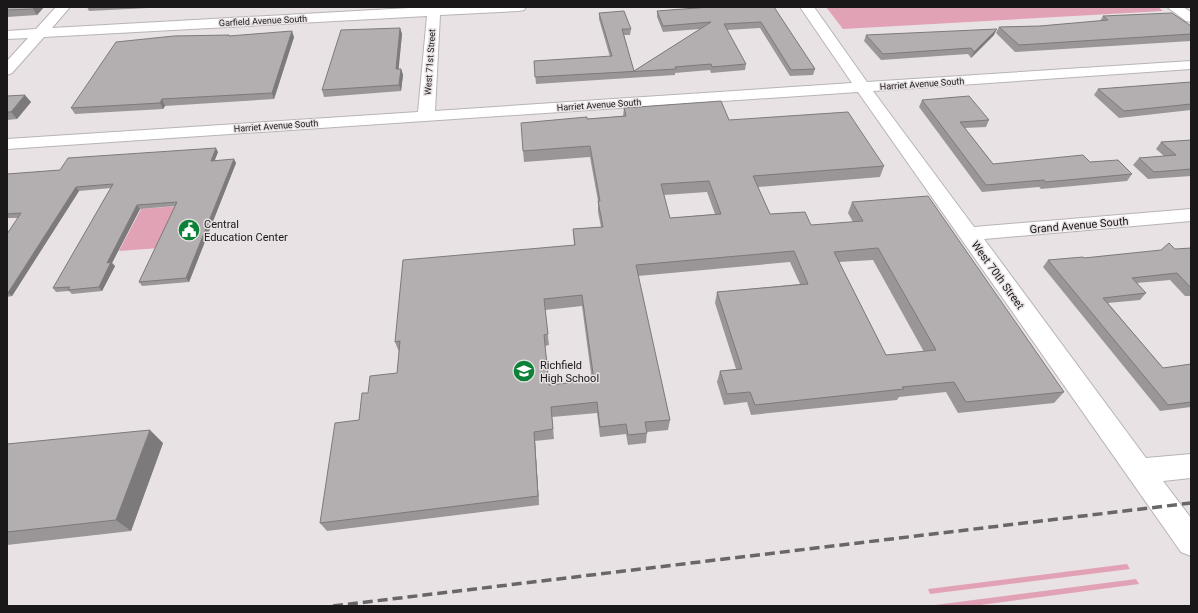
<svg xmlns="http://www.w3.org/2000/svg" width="1198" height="613" viewBox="0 0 1198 613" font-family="Roboto,sans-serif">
	<rect width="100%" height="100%" fill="#e8e2e4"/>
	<g fill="#e2a2b5">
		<polygon points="826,7 1158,7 1163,11 843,29"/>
		<polygon points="178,206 159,248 119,251 141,209"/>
		<polygon points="1127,564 1130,569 930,594 928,589"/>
		<polygon points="1136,579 1139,584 973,606 935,605"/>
	</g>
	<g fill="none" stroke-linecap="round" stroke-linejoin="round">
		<g stroke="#b8b3b4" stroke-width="2">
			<g id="minor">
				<polygon points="56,7 70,7 52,28 427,7 526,7 524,10 519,11 440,15 435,111 852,83 800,7 814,7 867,82 1191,61 1191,69 873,91 974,227 1191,209 1191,221 984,239 1146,458 1191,454 1191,478 1163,481 1191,518 1191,556 1181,552 858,92 7,149 7,139 418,112 427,16 44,37 12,73 7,75 7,61 28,38 7,39 7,31 36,29"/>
				<polygon points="1167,7 1183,7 1191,12 1191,22 1186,21"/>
			</g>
		</g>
		<use href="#minor" fill="#fff" fill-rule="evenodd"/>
		<polyline stroke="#696667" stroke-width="3.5" stroke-dasharray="10 5" stroke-linecap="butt" points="333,606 1191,503"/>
	</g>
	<g fill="#9a9697" fill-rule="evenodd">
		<polygon points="7,7 44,7 37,15 7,17"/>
		<polygon points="87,7 168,7 89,11"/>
		<polygon points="774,7 815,69 813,75 790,76 760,28 727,30 746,64 745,70 711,73 710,70 675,73 675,75 536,84 534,61 610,57 599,19 599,13 631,29 630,35 624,35 634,71 700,29 663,32 657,17 657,11"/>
		<polygon points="1103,16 1191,26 1191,41 1015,52 996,33 999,27 1040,26 1100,21"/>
		<polygon points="400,28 402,34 398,69 401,69 403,75 401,91 324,97 322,90"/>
		<polygon points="229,35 230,36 294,37 274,99 165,106 163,109 75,114 71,108"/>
		<polygon points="866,35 994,35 971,58 968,54 881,60 864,41"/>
		<polygon points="1191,82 1191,110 1119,118 1094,95 1098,89"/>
		<polygon points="7,96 31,102 17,119 7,120"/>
		<polygon points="922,100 989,120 986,127 965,128 993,164 1090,162 1132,174 1127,181 1041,189 1039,187 982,192 919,107"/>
		<path d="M 624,108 L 729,120 L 884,166 L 880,177 L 758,187 L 770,214 L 811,225 L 853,222 L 848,213 L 852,202 L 1064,392 L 1054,403 L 958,413 L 946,392 L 899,397 L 897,400 L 751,415 L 747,402 L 724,405 L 717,382 L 720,371 L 736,369 L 715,303 L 717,292 L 800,284 L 790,262 L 638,276 L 670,420 L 668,430 L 647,432 L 646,443 L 628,445 L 626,434 L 600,437 L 597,413 L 552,417 L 554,439 L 535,441 L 539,505 L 327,531 L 320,523 L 359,420 L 368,393 L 397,373 L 399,352 L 395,342 L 574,245 L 573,229 L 601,227 L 598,212 L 598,201 L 590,157 L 524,162 L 523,151 L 587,119 L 623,116 ZM 707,192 L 715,214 L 670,218 L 664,195 ZM 873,260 L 924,352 L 886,355 L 839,262 ZM 582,306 L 592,381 L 549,385 L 545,346 L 549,345 L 545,310 Z"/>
		<polygon points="1191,140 1191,176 1148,179 1133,165 1139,158 1164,156 1156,149 1161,142"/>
		<polygon points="218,152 214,161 236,163 189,282 142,286 139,282 175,206 140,209 112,263 115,266 102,291 72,294 69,291 56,292 53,288 111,188 79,191 12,296 7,297 7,234 18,218 7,218 7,174 60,170"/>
		<polygon points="1191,248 1191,296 1185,296 1170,280 1137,283 1146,293 1140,300 1108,303 1163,368 1191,364 1191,407 1160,411 1043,267 1048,260 1084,258"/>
		<polygon points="163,443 131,531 7,545 7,444"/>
	</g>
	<g fill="#7d7a7b">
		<polygon points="35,7 44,7 37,15 33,9"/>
		<polygon points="400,28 402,34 398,76 396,69"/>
		<polygon points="997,29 994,35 971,58 974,52"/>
		<polygon points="292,31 294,37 274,99 272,93"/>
		<polygon points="401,69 403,75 401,91 399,85"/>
		<polygon points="25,95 31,102 17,119 11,112"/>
		<polygon points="162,99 165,106 163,109 160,103"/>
		<polygon points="216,148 218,152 213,165 211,161"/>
		<polygon points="234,159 236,163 189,282 186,278"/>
		<polygon points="76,187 79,191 12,296 8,293"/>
		<polygon points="137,205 140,209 112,263 115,266 102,291 99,287 107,263"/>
		<polygon points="150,430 163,443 131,531 116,520"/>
		<polygon points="534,432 535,441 539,505 538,496"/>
	</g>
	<g fill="#b3aeb0" stroke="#7d7a7b" fill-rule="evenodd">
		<polygon points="7,7 35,7 33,9 7,10"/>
		<polygon points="710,7 774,7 815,69 791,70 761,22 724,24 746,64 712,67 711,64 675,67 676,69 535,77 534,61 612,56 599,13 624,11 631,29 622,29 634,71 711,22 663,26 657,11"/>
		<polygon points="1172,13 1191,26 1191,34 1019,45 999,27 1040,26 1108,20 1103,16"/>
		<polygon points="400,28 396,69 401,69 399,85 322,90 341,30"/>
		<polygon points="997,29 974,52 971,48 883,54 866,35"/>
		<polygon points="292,31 272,93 162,99 160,103 71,108 116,42 174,36 229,35 229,36"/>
		<polygon points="1191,82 1191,104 1124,111 1098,89"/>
		<polygon points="25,95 11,112 7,112 7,96"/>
		<polygon points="969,96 989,120 960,122 993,164 1083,155 1090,162 1118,160 1132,174 1045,182 1044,180 986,185 922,100"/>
		<path d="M 721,101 L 729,120 L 848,112 L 884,166 L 753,176 L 770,214 L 805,212 L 811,225 L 863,221 L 852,202 L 928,196 L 1064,392 L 966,402 L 954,382 L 902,387 L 904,389 L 755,405 L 750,392 L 727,394 L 720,371 L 742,369 L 717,292 L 808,284 L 794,251 L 636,265 L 670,420 L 645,422 L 647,433 L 628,435 L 626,424 L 600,427 L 597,402 L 551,407 L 553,429 L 534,432 L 538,496 L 320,523 L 335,423 L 359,420 L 362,393 L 368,393 L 370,376 L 397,373 L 400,341 L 395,342 L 403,260 L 575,245 L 573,229 L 603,227 L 598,201 L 600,201 L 590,146 L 523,151 L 521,123 L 587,117 L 587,119 L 626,116 L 624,108 ZM 709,181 L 721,214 L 670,218 L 661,184 ZM 878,248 L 936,350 L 886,355 L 834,252 ZM 582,295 L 594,380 L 549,385 L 544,335 L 548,334 L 544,299 Z"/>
		<polygon points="1191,140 1191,169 1154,172 1139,158 1176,155 1161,142"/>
		<polygon points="216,148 211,161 234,159 186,278 139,282 177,202 137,205 107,263 111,262 99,287 68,290 70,287 53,288 113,184 76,187 8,293 7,293 7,234 21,213 7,214 7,174 60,170 68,158"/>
		<polygon points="1169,243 1175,249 1191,248 1191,288 1177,273 1132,278 1146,293 1103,298 1163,368 1191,364 1191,402 1168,405 1048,260 1083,257 1084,258 1161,250"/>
		<polygon points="150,430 116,520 7,532 7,444"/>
	</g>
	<defs>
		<g id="civic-disc" transform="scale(1.15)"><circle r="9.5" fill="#0c8138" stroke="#e8e2e4"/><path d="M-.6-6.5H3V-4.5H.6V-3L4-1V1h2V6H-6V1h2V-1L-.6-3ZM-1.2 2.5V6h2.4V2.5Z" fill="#fff"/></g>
		<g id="school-disc" transform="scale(1.15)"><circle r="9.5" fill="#0c8138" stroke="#e8e2e4"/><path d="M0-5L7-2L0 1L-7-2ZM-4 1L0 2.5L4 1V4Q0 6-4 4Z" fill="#fff"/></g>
	</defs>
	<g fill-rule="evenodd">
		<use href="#civic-disc" x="189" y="230"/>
		<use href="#school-disc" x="524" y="371"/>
	</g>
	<g text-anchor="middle" stroke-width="3" stroke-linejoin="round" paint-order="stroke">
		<g font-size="9" fill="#1a1819" stroke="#e8e2e4">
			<text transform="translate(263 21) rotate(-3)" y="3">Garfield Avenue South</text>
			<text transform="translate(430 62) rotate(-86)" y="3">West 71st Street</text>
			<text transform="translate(922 84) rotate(-4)" y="3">Harriet Avenue South</text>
			<text transform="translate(599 105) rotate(-4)" y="3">Harriet Avenue South</text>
			<text transform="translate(276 126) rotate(-4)" y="3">Harriet Avenue South</text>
		</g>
		<g font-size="11" fill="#1a1819" stroke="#e8e2e4" text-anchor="start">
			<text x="204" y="228">Central<tspan x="204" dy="13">Education Center</tspan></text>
			<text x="540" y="369">Richfield<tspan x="540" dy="13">High School</tspan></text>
		</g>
		<g font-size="11" fill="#1a1819" stroke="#e8e2e4">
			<text transform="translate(1079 225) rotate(-5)" y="4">Grand Avenue South</text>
			<text transform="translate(998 275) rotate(54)" y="4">West 70th Street</text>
		</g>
	</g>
	<rect width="1198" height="613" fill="none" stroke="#1a1819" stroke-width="16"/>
</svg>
